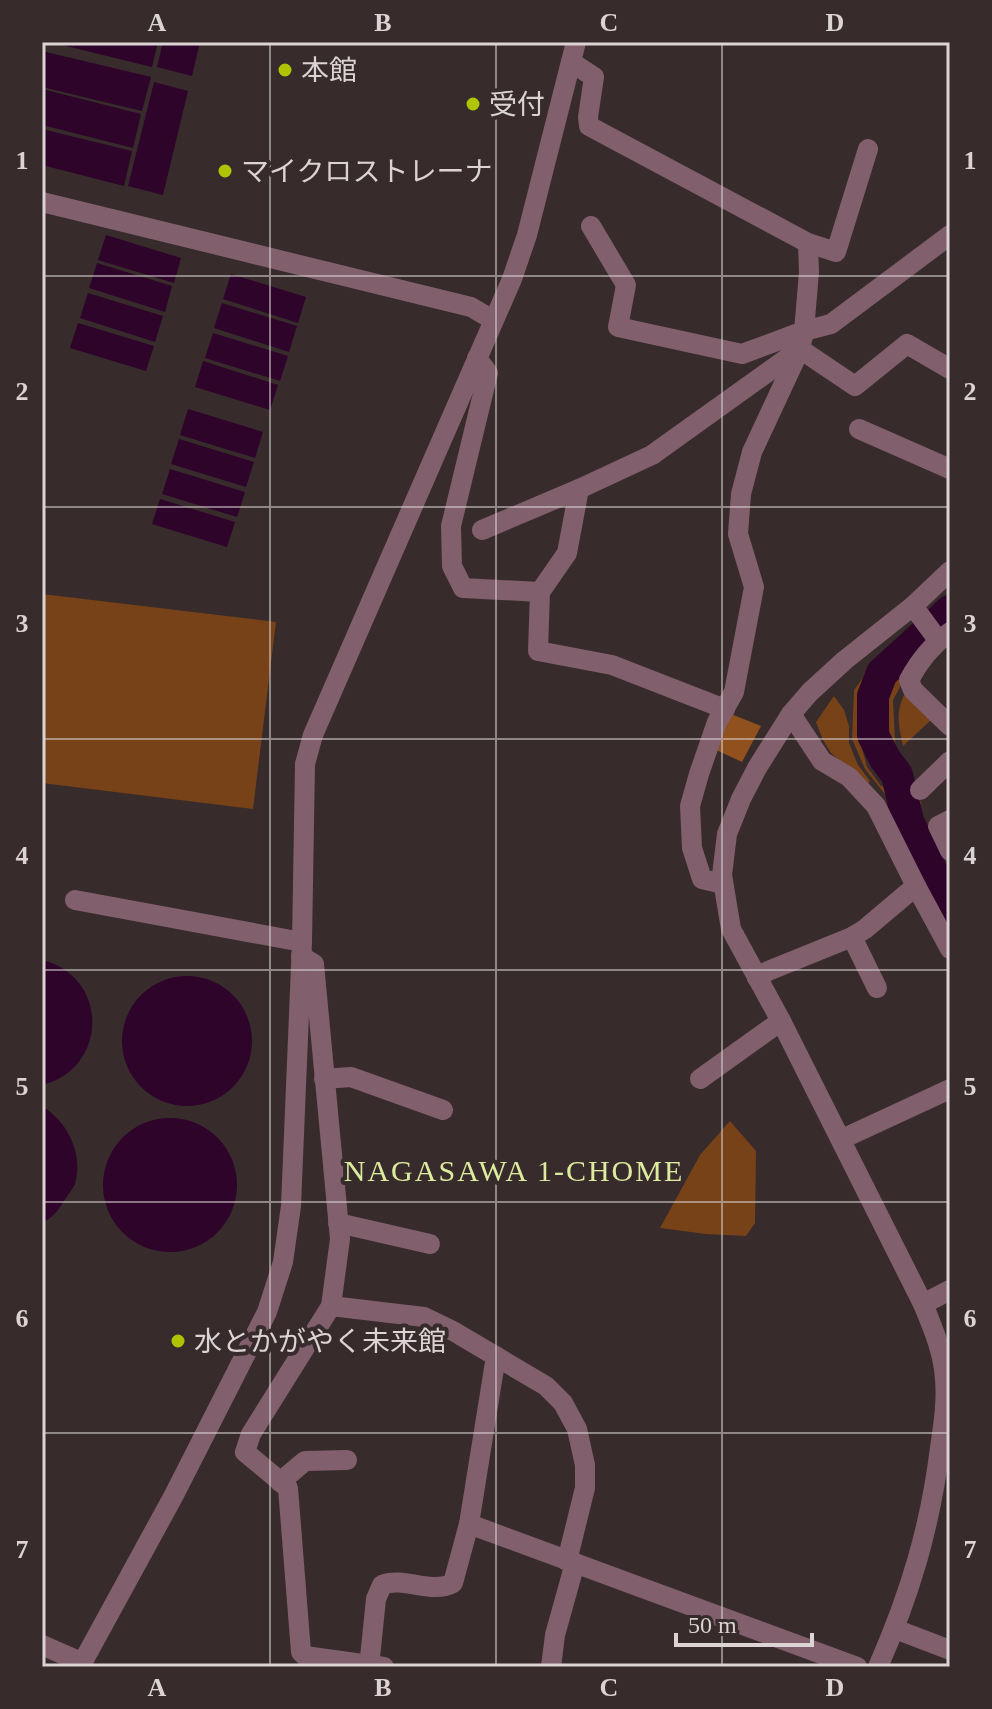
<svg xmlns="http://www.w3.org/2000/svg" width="992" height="1709" viewBox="0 0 992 1709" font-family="'Times New Roman','Noto Sans JP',serif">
	<rect width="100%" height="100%" fill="#372b2c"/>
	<g fill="#774218">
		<polygon points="42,594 276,622 253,809 42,783"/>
		<polygon points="925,641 893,700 895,741 898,758 918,794 922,806 891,762 878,732 878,708 880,683 886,673"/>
		<polygon points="893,652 893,655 871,683 868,706 868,734 860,741 867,767 881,786 889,788 897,799 896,808 865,769 852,739 854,690 868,671"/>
		<path d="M 907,689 L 932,719 L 903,746 C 898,722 895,712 907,689 Z"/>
		<polygon points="834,696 844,710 849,726 849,743 858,765 870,781 867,785 831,753 823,740 816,722"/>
		<polygon points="730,1121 756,1151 755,1223 746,1236 706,1234 660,1228 700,1155"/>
	</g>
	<polygon fill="#91511e" points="731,714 761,726 742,762 712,748"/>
	<g fill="#2e042a">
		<polygon points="50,42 158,42 152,67"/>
		<polygon points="163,42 200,42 192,76 157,67"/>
		<polygon points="42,51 151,77 142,111 42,87"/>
		<polygon points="154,82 188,91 163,195 128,186"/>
		<polygon points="42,89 141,114 133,148 42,125"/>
		<polygon points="42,129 132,151 124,186 42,165"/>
		<polygon points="106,235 181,258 174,283 98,260"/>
		<polygon points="97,263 172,286 165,312 89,288"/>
		<polygon points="231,274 306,297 298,323 223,299"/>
		<polygon points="88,293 163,316 155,342 80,318"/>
		<polygon points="222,303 297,326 289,352 214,328"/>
		<polygon points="78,323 154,346 146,371 70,348"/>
		<polygon points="213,333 288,356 280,381 205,358"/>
		<polygon points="203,361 278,385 270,410 195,387"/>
		<polygon points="188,409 263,432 255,458 180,435"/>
		<polygon points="179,439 254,462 246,487 171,464"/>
		<polygon points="170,469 245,492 237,517 162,494"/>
		<polygon points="160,499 235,522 227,547 152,524"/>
		<path d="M 42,960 C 109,976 109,1068 42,1085 Z"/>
		<circle cx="187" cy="1041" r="65"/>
		<path d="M 42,1106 C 67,1121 84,1154 75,1184 C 73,1189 67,1196 64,1201 C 58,1211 53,1217 42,1223 Z"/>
		<circle cx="170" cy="1185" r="67"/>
	</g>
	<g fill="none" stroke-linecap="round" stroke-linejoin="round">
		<polyline stroke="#2e042a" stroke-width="32" points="950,611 882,673 873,696 873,735 885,759 897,775 908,821 950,910"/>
		<g stroke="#815f6d" stroke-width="20">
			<polyline points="571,62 594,77 588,117 589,126 808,243 809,272 804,331 742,354 618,327 626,285 591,226"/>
			<polyline points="42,202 471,307 493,320"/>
			<polyline points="808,243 836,252 868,149"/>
			<polyline points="800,349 855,386 907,344 950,369"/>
			<polyline points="477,358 488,373 451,526 452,566 463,588 540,592 567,553 579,489"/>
			<polyline points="859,429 950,469"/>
			<polyline points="482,530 579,489 652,455 800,349"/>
			<polyline points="540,592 538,651 612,665 725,709"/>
			<polyline points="913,606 938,640"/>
			<path d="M 950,632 C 932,645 919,661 909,680 L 913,690 L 950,726"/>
			<polyline points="920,790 950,761"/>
			<polyline points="950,820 938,826 950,851"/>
			<polyline points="723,884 702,879 692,848 690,806 699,774 717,722 734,692 754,587 738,534 741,494 752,452 800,349 804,331 831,324 950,235"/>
			<polyline points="916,886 950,949"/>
			<polyline points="75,900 302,942"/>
			<polyline points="852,937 877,988"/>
			<polyline points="301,956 314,964 340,1239 331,1306 251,1434 245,1452 288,1488 301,1652 305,1656 384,1667"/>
			<polyline points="757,978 768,971 852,937 865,929 916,886 876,806 849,777 822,761 791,714"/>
			<polyline points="324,1079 351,1077 443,1110"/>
			<polyline points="700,1079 781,1021"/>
			<polyline points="842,1139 950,1089"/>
			<polyline points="338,1223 430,1244"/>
			<polyline points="923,1304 950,1290"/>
			<polyline points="331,1306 424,1317 453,1331 546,1386 563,1403 577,1429 585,1465 585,1488 567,1561"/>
			<polyline points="280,1482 305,1461 347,1460"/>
			<polyline points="469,1524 857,1667"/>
			<polyline points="895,1629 950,1650"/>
			<polyline points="42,1645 83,1663"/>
			<polyline points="80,1667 174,1495 267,1312 283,1262 291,1206 302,942 305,764 313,735 512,279 527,235 576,42"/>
			<path d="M 369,1667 L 376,1599 L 382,1585 C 404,1576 432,1595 453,1583 L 469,1524 L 496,1356"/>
			<polyline points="551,1667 555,1635 575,1563"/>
			<path d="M 878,1667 C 910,1594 930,1528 940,1448 C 943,1426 947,1403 945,1380 C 944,1354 933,1328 923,1304 L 781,1021 L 731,929 L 722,875 L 727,834 L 741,799 L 757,768 L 791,714 L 810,692 L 845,660 L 913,606 L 950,571"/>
		</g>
	</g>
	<path fill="none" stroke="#dbd3d4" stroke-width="2" stroke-opacity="0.55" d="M 270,42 L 270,1667M 496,42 L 496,1667M 722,42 L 722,1667M 42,276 L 950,276M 42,507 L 950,507M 42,739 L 950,739M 42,970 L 950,970M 42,1202 L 950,1202M 42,1433 L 950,1433"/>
	<g fill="#b0c501" stroke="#372b2c" stroke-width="3">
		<circle cx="285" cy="70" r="8"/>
		<circle cx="473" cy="104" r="8"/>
		<circle cx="225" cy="171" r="8"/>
		<circle cx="178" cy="1341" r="8"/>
	</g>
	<g text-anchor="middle" stroke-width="8" stroke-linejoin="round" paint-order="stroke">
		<g font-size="28" fill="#dbd3d4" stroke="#372b2c" text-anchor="start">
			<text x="301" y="80">本館</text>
			<text x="489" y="114">受付</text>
			<text x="241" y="181">マイクロストレーナ</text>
			<text x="194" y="1351">水とかがやく未来館</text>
		</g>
		<g font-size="30" letter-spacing="2" fill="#ddeb9e" stroke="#372b2c">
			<text x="514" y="1181">NAGASAWA 1-CHOME</text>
		</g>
	</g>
	<rect width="992" height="1709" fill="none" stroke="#372b2c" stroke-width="88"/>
	<path d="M676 1633v12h136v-12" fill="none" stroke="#dbd3d4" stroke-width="4"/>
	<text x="688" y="1633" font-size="24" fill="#dbd3d4" stroke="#372b2c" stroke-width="6" paint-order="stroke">50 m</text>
	<rect x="44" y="44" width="904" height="1621" fill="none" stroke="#dbd3d4" stroke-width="3"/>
	<g font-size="26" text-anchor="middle" font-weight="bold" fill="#dbd3d4">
		<text x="157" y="31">A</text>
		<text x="383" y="31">B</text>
		<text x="609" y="31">C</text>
		<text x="835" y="31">D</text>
		<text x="22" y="169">1</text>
		<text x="970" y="169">1</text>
		<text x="22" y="400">2</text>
		<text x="970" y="400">2</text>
		<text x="22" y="632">3</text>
		<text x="970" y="632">3</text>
		<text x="22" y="864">4</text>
		<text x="970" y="864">4</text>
		<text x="22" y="1095">5</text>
		<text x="970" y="1095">5</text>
		<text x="22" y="1327">6</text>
		<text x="970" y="1327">6</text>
		<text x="22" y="1558">7</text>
		<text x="970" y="1558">7</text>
		<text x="157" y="1696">A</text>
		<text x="383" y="1696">B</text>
		<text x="609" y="1696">C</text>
		<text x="835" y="1696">D</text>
	</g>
</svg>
